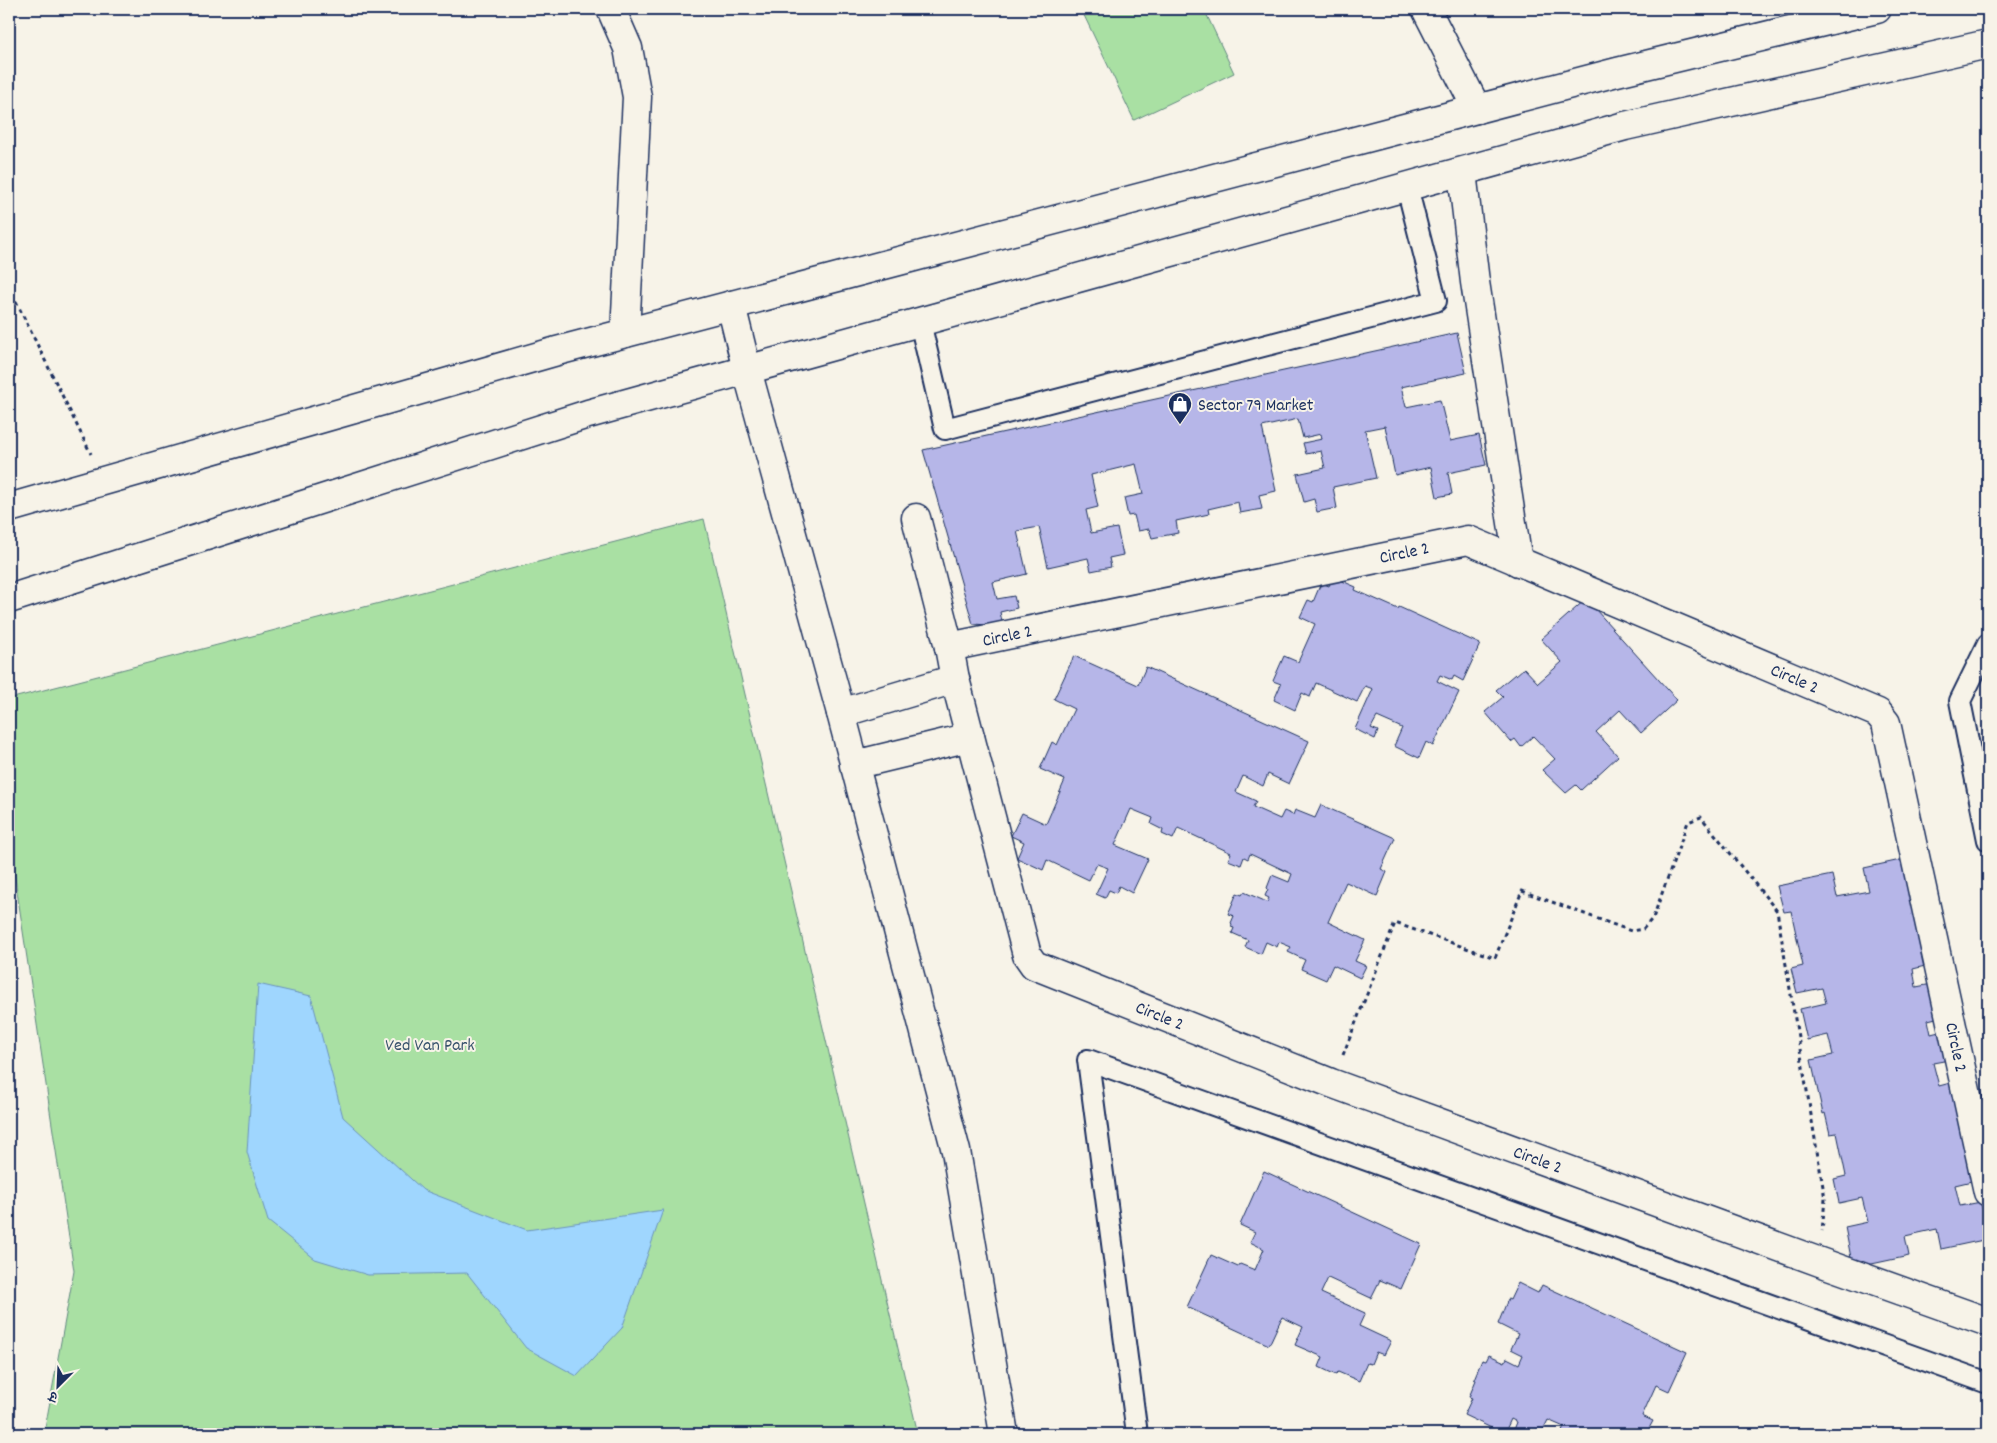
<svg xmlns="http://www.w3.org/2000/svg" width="1997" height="1443" viewBox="0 0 1997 1443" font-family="Dekko,'Playpen Sans Deva',sans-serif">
	<rect width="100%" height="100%" fill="#f7f3e8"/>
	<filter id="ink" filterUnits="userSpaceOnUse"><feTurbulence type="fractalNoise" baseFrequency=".02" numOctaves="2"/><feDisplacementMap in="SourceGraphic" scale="10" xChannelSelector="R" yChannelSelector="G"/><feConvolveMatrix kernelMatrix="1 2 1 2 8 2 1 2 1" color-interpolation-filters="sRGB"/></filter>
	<g filter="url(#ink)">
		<g fill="#a9e0a3" stroke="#628880">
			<polygon points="1081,9 1204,9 1234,73 1134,120"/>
			<polygon points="704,519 918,1434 44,1434 74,1271 9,838 9,699"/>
		</g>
		<polygon fill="#9fd6fe" stroke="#6a93be" points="258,984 311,996 343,1117 423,1190 527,1230 663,1210 622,1328 577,1376 526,1348 467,1273 368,1275 315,1259 268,1221 247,1152"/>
		<g fill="#b6b6e8" stroke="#1b2f5e">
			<polygon points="1457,333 1466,373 1401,387 1406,407 1440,400 1450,441 1479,435 1486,465 1448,473 1452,494 1437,497 1431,467 1395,475 1385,426 1365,430 1376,478 1333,487 1337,508 1317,512 1314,499 1304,502 1297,474 1325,468 1321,451 1306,454 1303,443 1322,439 1321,434 1303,438 1298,419 1262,427 1276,491 1259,495 1262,509 1240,513 1238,502 1208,509 1209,514 1176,521 1178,533 1152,538 1149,529 1138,531 1134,515 1128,516 1124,498 1143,494 1136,464 1091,475 1098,507 1086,510 1091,533 1117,528 1123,555 1109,558 1111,567 1091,571 1088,558 1048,567 1039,527 1017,531 1027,574 993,582 997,599 1014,596 1017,608 1000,612 1003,626 973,624 923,450"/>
			<polygon points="1333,577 1356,587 1355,590 1398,609 1399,607 1480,644 1463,681 1454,676 1452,680 1440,675 1437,681 1459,692 1433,746 1426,742 1419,758 1394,746 1402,728 1377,717 1371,728 1378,731 1375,739 1355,729 1373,689 1365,686 1357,702 1316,683 1310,697 1302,693 1295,710 1274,700 1281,684 1273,681 1284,656 1298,662 1315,624 1300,617 1308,600 1313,602 1321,583 1329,586"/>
			<polygon points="1586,599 1677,700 1641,733 1620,710 1596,732 1618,756 1581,790 1576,785 1566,793 1542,770 1555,759 1533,736 1521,747 1515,739 1511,742 1485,712 1503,697 1496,690 1515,674 1516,675 1524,668 1538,683 1562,662 1541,639"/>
			<polygon points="1074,656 1138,685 1146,667 1309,741 1289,784 1268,774 1263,786 1243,776 1236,792 1256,801 1253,807 1280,819 1284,811 1293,815 1295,810 1315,818 1321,805 1395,838 1381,869 1387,872 1377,896 1346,882 1328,922 1365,940 1355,961 1366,966 1360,978 1333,965 1326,980 1301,969 1305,960 1288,952 1291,947 1279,942 1277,947 1266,942 1261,954 1245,947 1248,940 1232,933 1234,928 1231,927 1232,924 1231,923 1234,916 1228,914 1237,893 1242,895 1244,892 1267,902 1269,898 1265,896 1268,889 1267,888 1272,875 1289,882 1292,874 1250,854 1248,859 1244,857 1241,865 1228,860 1231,853 1178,828 1173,839 1162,834 1163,830 1151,824 1153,818 1131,809 1115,845 1148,859 1132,893 1119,886 1116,893 1109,890 1105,898 1096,894 1108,868 1097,864 1089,880 1047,860 1043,870 1017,858 1024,842 1011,836 1022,813 1046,824 1065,780 1040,769 1052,742 1057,745 1074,709 1054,699"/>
			<polygon points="1988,724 1988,745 1984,725"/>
			<polygon points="1905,859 1929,965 1913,969 1916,987 1932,984 1940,1017 1928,1020 1931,1034 1943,1031 1949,1060 1933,1063 1939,1086 1954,1082 1976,1180 1955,1185 1960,1206 1981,1202 1988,1239 1941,1249 1937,1229 1905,1236 1909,1256 1853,1268 1845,1227 1868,1222 1862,1198 1839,1203 1834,1179 1846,1176 1837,1133 1830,1134 1825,1113 1823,1114 1811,1060 1833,1055 1828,1035 1807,1040 1800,1009 1826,1003 1822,988 1797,993 1791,969 1803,966 1791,911 1784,912 1777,886 1832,875 1837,897 1869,891 1864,868"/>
			<polygon points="1264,1171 1421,1244 1401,1289 1380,1280 1371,1298 1328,1278 1321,1293 1365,1313 1359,1326 1391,1341 1384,1355 1376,1352 1371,1364 1367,1363 1359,1381 1338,1372 1336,1375 1319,1367 1323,1357 1295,1345 1303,1327 1282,1317 1269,1345 1187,1307 1211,1255 1238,1267 1240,1264 1255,1270 1264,1249 1250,1242 1255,1232 1240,1225"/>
			<polygon points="1518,1283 1538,1293 1542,1285 1687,1352 1669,1391 1656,1385 1642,1416 1653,1421 1646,1434 1561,1434 1564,1427 1548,1420 1541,1434 1524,1434 1514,1430 1517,1422 1511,1419 1504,1434 1464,1415 1472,1398 1469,1397 1476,1380 1474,1379 1482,1360 1486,1361 1489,1355 1505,1362 1507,1358 1519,1364 1523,1355 1511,1349 1518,1334 1498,1324 1508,1299 1510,1300"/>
		</g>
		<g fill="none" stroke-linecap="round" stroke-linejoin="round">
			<g stroke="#1b2f5e" stroke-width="24">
				<g id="lane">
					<polyline points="920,322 945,429 1436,301 1407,187"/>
					<polyline points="1988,644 1960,701 1988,840"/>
					<polyline points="1137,1434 1088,1060 1988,1383"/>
				</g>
			</g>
			<g stroke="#1b2f5e" stroke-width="31">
				<g id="street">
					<polyline points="611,9 628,48 637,97 625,333"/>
					<polyline points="1426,9 1477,109"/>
					<polyline points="1462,172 1475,282 1518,562"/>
					<polyline points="731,305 747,370 841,713 956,1151 1004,1434"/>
					<polyline points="916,518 949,647 955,679 1027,955 1034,965 1331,1083 1820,1262 1988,1322"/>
					<polyline points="949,647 1468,540 1878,713 1886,723 1988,1192"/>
					<polyline points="841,713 955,679"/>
					<polyline points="854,765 970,737"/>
				</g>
			</g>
			<g stroke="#1b2f5e" stroke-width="31">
				<g id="secondary">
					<polyline points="9,508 557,351 1617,72 1877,9"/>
					<polyline points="9,599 588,414 1625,126 1988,44"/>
				</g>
			</g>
			<g stroke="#1b2f5e" stroke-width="3" stroke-dasharray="4 4" stroke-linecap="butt">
				<polyline points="9,287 91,454"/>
				<polyline points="1343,1055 1395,923 1495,958 1522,891 1631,931 1643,929 1653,918 1688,822 1701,817 1777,911 1825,1199 1822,1231"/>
			</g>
			<use href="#lane" stroke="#f7f3e8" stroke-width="20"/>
			<use href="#street" stroke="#f7f3e8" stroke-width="28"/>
			<use href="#secondary" stroke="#f7f3e8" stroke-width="28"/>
		</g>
	</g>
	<defs>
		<g id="shop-pin" transform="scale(1.25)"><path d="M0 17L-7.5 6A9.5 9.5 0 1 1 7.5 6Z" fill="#1b2f5e" stroke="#f7f3e8"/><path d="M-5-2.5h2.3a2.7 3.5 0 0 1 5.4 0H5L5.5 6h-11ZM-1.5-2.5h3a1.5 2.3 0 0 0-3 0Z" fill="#fff"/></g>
	</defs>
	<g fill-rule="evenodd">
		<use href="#shop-pin" x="1180" y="404"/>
	</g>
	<g text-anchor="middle" stroke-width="4" stroke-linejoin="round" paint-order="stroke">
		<g font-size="18" fill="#1b2f5e" stroke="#f7f3e8" text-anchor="start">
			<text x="1198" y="410">Sector 79 Market</text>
		</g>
		<g font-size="18" fill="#1b2f5e" stroke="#f7f3e8">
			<text transform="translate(1404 552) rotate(-12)" y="6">Circle 2</text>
			<text transform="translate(1007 635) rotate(-12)" y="6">Circle 2</text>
			<text transform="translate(1795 678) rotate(23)" y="6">Circle 2</text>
			<text transform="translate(1160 1015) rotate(22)" y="6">Circle 2</text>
			<text transform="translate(1957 1047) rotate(78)" y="6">Circle 2</text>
			<text transform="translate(1538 1159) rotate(20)" y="6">Circle 2</text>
		</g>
		<g font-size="18" fill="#37526c" stroke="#f7f3e8">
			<text x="430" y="1050">Ved Van Park</text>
		</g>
	</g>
	<rect width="1997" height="1443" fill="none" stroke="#f7f3e8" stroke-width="30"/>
	<rect x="15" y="15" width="1967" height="1413" fill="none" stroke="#1b2f5e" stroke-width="2" filter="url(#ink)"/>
	<g transform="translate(58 1386) rotate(204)" stroke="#f7f3e8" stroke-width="4" paint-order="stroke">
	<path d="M0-4L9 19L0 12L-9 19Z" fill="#1b2f5e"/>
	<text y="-8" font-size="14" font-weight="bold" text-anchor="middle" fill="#1b2f5e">उ</text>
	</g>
</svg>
